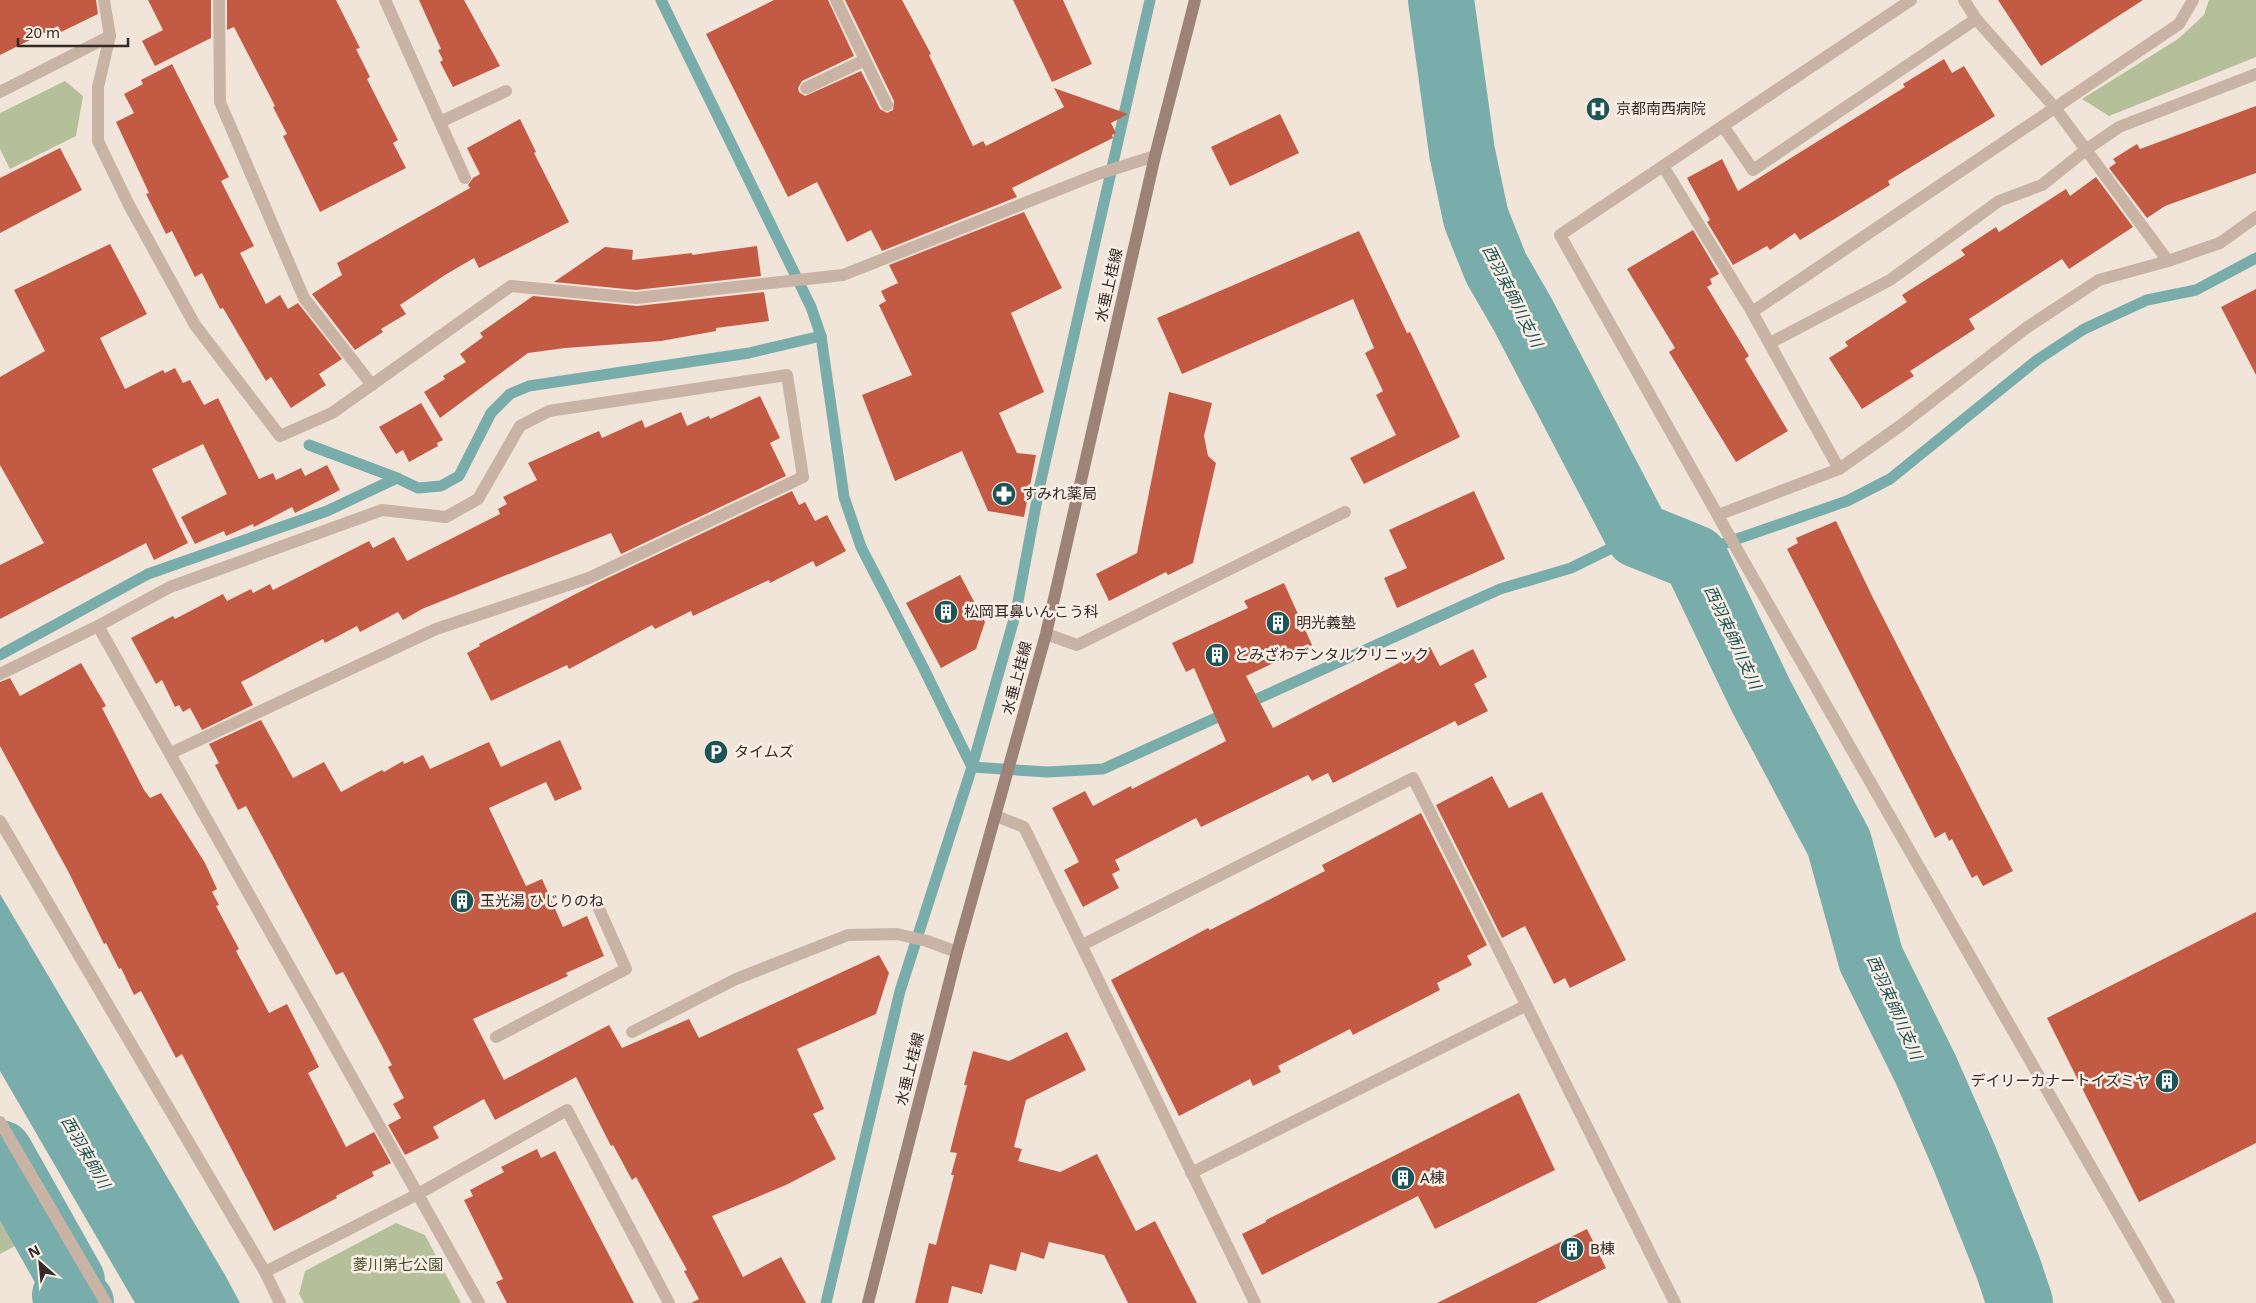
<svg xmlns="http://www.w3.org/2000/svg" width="2256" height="1303" viewBox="0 0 2256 1303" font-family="'Noto Sans','Noto Sans JP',sans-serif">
	<rect width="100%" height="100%" fill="#f1e4d9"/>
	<g fill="#b5bf9a">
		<polygon points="2209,0 2256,0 2256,57 2109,116 2082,99 2178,39 2204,15"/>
		<polygon points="65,81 83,96 76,136 10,169 0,149 0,113"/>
		<polygon points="0,1218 15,1246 0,1254"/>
		<polygon points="396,1223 425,1235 461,1303 304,1303 299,1294 305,1271"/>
	</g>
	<polygon fill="#79adac" points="0,894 225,1275 240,1303 135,1303 0,1071"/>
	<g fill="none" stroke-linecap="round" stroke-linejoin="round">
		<g stroke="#79adac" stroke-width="11">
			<polyline points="661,0 811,307 821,336 844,497 861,547 923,667 972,767 900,991 826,1303"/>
			<polyline points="1150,0 1039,489 1016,612 972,767 1047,772 1103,769 1229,712"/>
			<polyline points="309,445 397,478"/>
			<polyline points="1695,558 1711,548 1847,501 1890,479 2037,360 2084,329 2147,300 2196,290 2256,258"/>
			<polyline points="0,655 148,574 327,511 397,478 418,488 441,486 459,476 491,413 510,394 529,386 749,353 821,336"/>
			<polyline points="1246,704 1500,589 1571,568 1638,535"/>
			<polyline points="2018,1303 2019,1303"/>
		</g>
		<g stroke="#79adac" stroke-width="66">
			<polyline points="1441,0 1462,152 1476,218 1496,268 1523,315 1638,535 1695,558 1761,696 1839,843 1871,959 1926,1070 1964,1157 2008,1267 2020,1303"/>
			<polyline points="0,1153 72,1281 65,1295 81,1303"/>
		</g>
	</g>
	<g fill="#c35b44">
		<polygon points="0,0 96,0 98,14 61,32 58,26 0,55"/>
		<polygon points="148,0 211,0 211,38 155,66 142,41 163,30"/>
		<polygon points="227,0 336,0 360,48 356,49 370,77 367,79 398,140 393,143 406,168 320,212 283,136 287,134 273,107 275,106 234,27 227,30"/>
		<polygon points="419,0 464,0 500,66 453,87 440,62 443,60 438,50 441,49"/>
		<polygon points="774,0 828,0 854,56 802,81 798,88 799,92 805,96 861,71 880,109 887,113 893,110 894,101 845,0 902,0 931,54 929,55 973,146 983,141 986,146 1064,107 1054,88 1128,114 1111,123 1116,133 1112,135 1113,138 1012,188 1017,197 882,251 871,230 847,242 817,182 788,197 706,34"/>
		<polygon points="1013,0 1063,0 1092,64 1052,82"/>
		<polygon points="1998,0 2143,0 2041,66"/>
		<polygon points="1944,59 1952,73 1964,66 1995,116 1888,181 1890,185 1800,240 1795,233 1770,250 1767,246 1733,265 1707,222 1710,220 1687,178 1722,159 1738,191 1905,87 1903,84"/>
		<polygon points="172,64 229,177 221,181 254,246 240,253 266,304 280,295 288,309 298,303 342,359 319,374 326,385 291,408 271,377 266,381 223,308 220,309 202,273 195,277 172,231 166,234 146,194 149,193 116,122 134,113 124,94 143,84 141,80"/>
		<polygon points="2256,106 2256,173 2165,206 2147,218 2109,168 2116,163 2113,159 2137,144 2140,149"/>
		<polygon points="1280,114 1299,153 1230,186 1211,147"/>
		<polygon points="520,119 536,152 534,153 569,222 479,268 474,258 445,275 400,305 406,314 381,329 383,332 355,350 312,294 342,275 337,263 470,188 468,185 473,178 480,174 467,148"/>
		<polygon points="60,148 82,190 0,233 0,178"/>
		<polygon points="2096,177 2133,227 2069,269 2062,259 1969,319 1975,329 1910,371 1914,376 1862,409 1829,358 1848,346 1845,342 1907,302 1902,295 1965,255 1961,250 1996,227 1999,232 2066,189 2070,196"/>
		<polygon points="1024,212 1062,288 1011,313 1044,392 999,413 1017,453 1036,455 1024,517 988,511 962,451 895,481 862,395 912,375 879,305 886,301 881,291 898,283 889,265"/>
		<polygon points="1693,230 1719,274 1710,279 1712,284 1707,287 1749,356 1745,359 1788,431 1736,462 1669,352 1675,348 1627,269"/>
		<polygon points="1359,231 1407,333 1410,332 1460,437 1364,484 1350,458 1396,435 1376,395 1383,391 1365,353 1374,348 1353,299 1182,374 1157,318"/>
		<polygon points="110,244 147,314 100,338 125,389 163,370 165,373 175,368 183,383 190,380 204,405 218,398 259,479 273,473 276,480 301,468 305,476 327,465 340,490 295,513 292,507 254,527 253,524 226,536 224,531 195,544 181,517 227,494 203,444 152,469 188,543 154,560 146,543 0,619 0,565 44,543 0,465 0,377 45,351 14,290"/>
		<polygon points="757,246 761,276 636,290 554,282 605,247 633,250 632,260 692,253 692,255"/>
		<polygon points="2256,289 2256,375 2221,307"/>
		<polygon points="764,292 769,321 716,328 716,331 661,341 565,348 528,353 440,418 424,392 445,379 443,376 466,362 460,354 483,337 480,333 533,296 637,306"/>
		<polygon points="1169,392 1212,403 1204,436 1208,456 1216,463 1193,563 1168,575 1166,572 1109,601 1096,574 1137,553"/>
		<polygon points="760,396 780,438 770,443 786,476 621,554 611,533 422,609 403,620 398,612 360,632 357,626 325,643 323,639 241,682 253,705 202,730 190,708 183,712 179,705 175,707 162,680 156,684 131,638 173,616 175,619 223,594 227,601 251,589 253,593 270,584 273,590 369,541 373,548 394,537 407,561 500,514 498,509 507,504 503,497 537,480 528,463 599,431 602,438 642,420 645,428 681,412 687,426 709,416 710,419"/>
		<polygon points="421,403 443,440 437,443 438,446 409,462 403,450 396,454 379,427"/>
		<polygon points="792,491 799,505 805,502 815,521 827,515 846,551 816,567 813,561 770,583 769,580 693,616 691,611 655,629 652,625 569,669 567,665 491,701 467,653 480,646 479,644 597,583"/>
		<polygon points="1474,491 1505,559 1397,608 1384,578 1407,568 1389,530"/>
		<polygon points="1836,521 1873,598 2013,871 1983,886 1977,875 1972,878 1952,839 1949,841 1945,832 1935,838 1787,549 1798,543 1796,538"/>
		<polygon points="960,575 985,622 976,649 941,668 906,603"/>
		<polygon points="1284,583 1312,645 1246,676 1273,728 1430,647 1440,666 1473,649 1487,677 1474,684 1488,711 1458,726 1455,721 1333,783 1328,773 1312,781 1308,775 1201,827 1196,818 1115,860 1120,870 1112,874 1119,888 1083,907 1064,870 1079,862 1052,808 1085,791 1093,806 1131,786 1132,789 1226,741 1194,668 1186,672 1172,643 1248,608 1244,601"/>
		<polygon points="81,663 106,706 102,708 144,790 150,798 161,793 205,863 217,889 212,892 219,905 216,906 239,949 236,951 269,1013 287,1004 319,1067 308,1073 346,1147 374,1132 391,1163 372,1172 374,1176 336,1196 337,1198 274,1231 182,1054 176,1058 141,991 134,995 121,968 119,969 106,943 104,944 69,873 0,746 0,682 10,678 20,696"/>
		<polygon points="261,720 293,778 324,762 341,792 382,770 384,772 403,761 404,764 423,755 430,769 489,742 501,767 560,740 582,789 555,801 546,782 489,808 526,886 542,879 563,927 587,916 604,956 566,973 568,976 473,1019 504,1080 609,1025 622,1048 689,1019 699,1038 879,955 889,973 876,1014 797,1049 824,1109 813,1114 836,1159 786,1185 712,1216 743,1277 781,1257 806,1303 691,1303 699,1299 684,1271 687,1270 636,1177 632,1180 613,1145 611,1146 576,1077 495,1120 484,1099 433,1127 439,1138 405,1155 388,1125 401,1118 393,1104 404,1098 388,1067 392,1065 343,972 336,975 246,806 238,810 215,765 219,763 209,744"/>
		<polygon points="1492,776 1509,808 1542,792 1626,960 1570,988 1565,978 1554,984 1525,926 1502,938 1436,805"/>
		<polygon points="1421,813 1487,945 1467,956 1472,965 1437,983 1440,990 1353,1035 1350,1029 1278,1066 1281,1072 1253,1086 1250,1079 1179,1116 1111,980 1208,928 1210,930 1325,871 1322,865"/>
		<polygon points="2256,912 2256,1143 2139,1202 2047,1018"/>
		<polygon points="1067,1032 1086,1070 1026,1100 1014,1147 1022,1149 1018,1161 1060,1172 1097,1154 1136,1231 1155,1221 1197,1303 1128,1303 1104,1255 1049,1242 1044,1259 1021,1252 1016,1271 990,1264 982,1294 952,1286 948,1303 915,1303 929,1243 936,1245 954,1175 951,1175 957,1153 950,1152 967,1085 964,1085 973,1051 1009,1061"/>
		<polygon points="1519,1093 1555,1170 1435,1229 1418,1196 1262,1275 1242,1234 1266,1222 1266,1220"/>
		<polygon points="537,1149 541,1158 555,1151 634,1303 507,1303 496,1282 503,1279 464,1200 473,1196 470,1190 504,1172 501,1167"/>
		<polygon points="1587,1229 1606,1268 1536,1303 1437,1303"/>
	</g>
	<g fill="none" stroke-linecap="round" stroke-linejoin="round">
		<g stroke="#c8b3a5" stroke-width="12">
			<polyline points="1964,0 1976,19 2056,109 2168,261"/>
			<polyline points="1723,126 1753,170 1976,19"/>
			<polyline points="1663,166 1752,312 1839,469"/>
			<polyline points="1752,312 2179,24 2193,0"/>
			<polyline points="1770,343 1890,280 1999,201 2042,185 2087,149 2119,127 2256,74"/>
			<polyline points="496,1037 626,969 596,902"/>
		</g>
		<g stroke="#c8b3a5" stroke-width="12">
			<polyline points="104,0 110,36 98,87 98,141 129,205 195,325 280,436 332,413 511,286 636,298 843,275 1098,174 1155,156"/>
			<polyline points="219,0 220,102 304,298 372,385"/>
			<polyline points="385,0 465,178"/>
			<polyline points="836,0 887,105"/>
			<polyline points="1911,0 1560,235 1739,553 2169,1303"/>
			<polyline points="806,88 865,60"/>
			<polyline points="0,92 110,36"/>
			<polyline points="440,122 506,91"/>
			<polyline points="1718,515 1839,469 1900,426 2026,328 2099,280 2168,261 2220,243 2256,217"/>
			<polyline points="98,626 479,1303"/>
			<polyline points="1046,634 1077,645 1345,512"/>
			<polyline points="0,674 98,626 170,587 382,510 446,517 478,499 520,426 549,411 787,375 803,477 589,578 436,629 171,753"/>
			<polyline points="996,816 1024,827 1255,1303"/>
			<polyline points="0,821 265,1272 280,1303"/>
			<polyline points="1082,945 1413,778 1675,1303"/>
			<polyline points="632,1032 736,979 848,935 897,934 927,941 957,952"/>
			<polyline points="0,1122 106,1303"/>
			<polyline points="1191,1173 1525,1006"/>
			<polyline points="265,1272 418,1194 567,1110 669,1303"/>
		</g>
		<polyline stroke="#9c8277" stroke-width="12" points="868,1303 957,952 1046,634 1155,156 1195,0"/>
	</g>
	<defs>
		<g id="hospital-disc" transform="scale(1.25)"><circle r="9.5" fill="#1d5455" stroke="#f9eee5"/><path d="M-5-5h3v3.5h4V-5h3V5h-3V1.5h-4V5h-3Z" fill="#fff"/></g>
		<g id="pharmacy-disc" transform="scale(1.25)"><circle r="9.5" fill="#1d5455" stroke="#f9eee5"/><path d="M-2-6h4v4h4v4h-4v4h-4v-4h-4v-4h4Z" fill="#fff"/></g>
		<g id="building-disc" transform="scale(1.25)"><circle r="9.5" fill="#1d5455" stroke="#f9eee5"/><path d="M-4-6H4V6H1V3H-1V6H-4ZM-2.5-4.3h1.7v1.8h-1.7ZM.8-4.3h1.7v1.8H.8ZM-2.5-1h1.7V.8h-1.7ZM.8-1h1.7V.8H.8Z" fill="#fff"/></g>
		<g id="parking-disc" transform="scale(1.25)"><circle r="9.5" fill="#1d5455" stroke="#f9eee5"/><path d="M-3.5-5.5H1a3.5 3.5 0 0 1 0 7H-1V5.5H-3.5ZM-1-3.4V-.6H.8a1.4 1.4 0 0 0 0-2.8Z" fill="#fff"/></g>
	</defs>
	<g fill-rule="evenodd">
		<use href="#hospital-disc" x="1598" y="109"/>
		<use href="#pharmacy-disc" x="1004" y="494"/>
		<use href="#building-disc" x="946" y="612"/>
		<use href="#building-disc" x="1278" y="623"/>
		<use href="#building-disc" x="1217" y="655"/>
		<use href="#parking-disc" x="716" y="752"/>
		<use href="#building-disc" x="462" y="901"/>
		<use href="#building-disc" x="2167" y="1081"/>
		<use href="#building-disc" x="1403" y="1178"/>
		<use href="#building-disc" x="1572" y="1249"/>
	</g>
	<g text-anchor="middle" stroke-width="5" stroke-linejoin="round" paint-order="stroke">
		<g font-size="15" fill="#342a26" stroke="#f9eee5" text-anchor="start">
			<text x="1616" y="114">京都南西病院</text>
			<text x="1022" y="499">すみれ薬局</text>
			<text x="964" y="617">松岡耳鼻いんこう科</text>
			<text x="1296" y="628">明光義塾</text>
			<text x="1234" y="660">とみざわデンタルクリニック</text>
			<text x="734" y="757">タイムズ</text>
			<text x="480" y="906">玉光湯 ひじりのね</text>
			<text x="2150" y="1086" text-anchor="end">デイリーカナートイズミヤ</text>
			<text x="1420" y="1183">A棟</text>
			<text x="1590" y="1254">B棟</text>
		</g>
		<g font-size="15" fill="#342a26" stroke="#f9eee5">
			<text transform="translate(1109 285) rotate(-77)" y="5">水垂上桂線</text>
			<text transform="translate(1017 678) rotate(-75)" y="5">水垂上桂線</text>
			<text transform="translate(910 1069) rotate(-76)" y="5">水垂上桂線</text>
		</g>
		<g font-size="15" fill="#46522b" stroke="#f9eee5">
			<text x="398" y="1270">菱川第七公園</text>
		</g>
		<g font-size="16" font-style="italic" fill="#1d5455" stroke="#f9eee5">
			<text transform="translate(1513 296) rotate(63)" y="6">西羽束師川支川</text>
			<text transform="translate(1733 637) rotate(65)" y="6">西羽束師川支川</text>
			<text transform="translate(1895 1007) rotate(66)" y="6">西羽束師川支川</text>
			<text transform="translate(86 1152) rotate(60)" y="6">西羽束師川</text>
		</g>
	</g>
	<g transform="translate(40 1263) rotate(333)" stroke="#f9eee5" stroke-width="4" paint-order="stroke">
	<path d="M0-4L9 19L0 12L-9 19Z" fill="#342a26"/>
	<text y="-8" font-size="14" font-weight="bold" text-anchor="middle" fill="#342a26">N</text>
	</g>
	<path d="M18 38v8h110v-8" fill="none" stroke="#342a26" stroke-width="2.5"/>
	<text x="25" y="38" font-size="15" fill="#342a26" stroke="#f9eee5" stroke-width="4" paint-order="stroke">20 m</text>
</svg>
